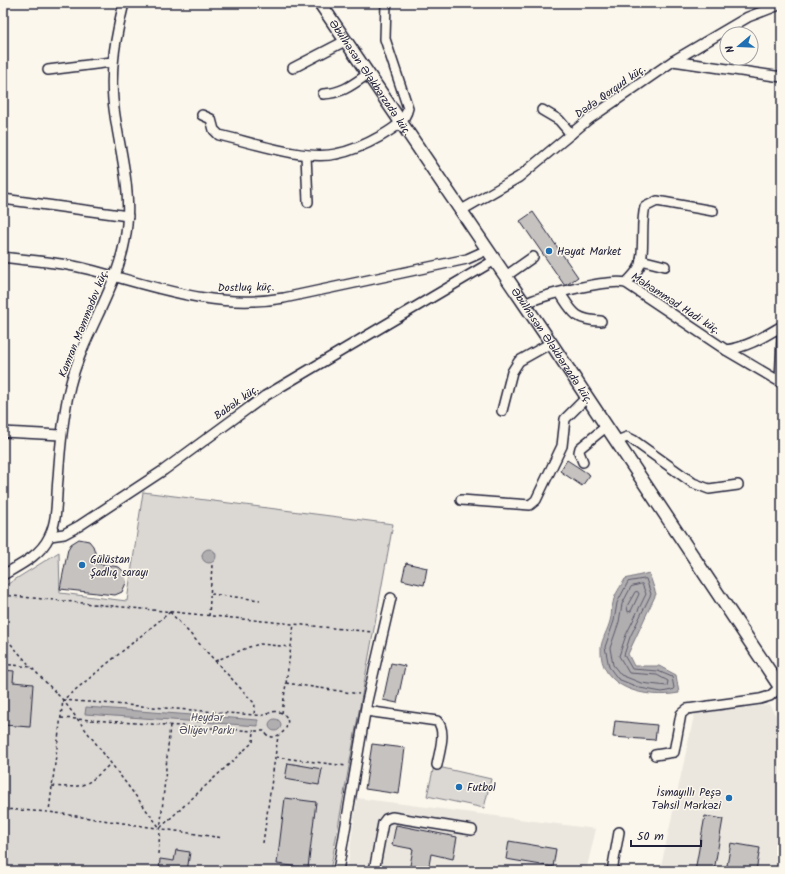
<svg xmlns="http://www.w3.org/2000/svg" width="785" height="874" viewBox="0 0 785 874" font-family="Kalam,sans-serif">
	<rect width="100%" height="100%" fill="#fbf7ec"/>
	<filter id="ink" filterUnits="userSpaceOnUse"><feTurbulence type="fractalNoise" baseFrequency=".025" numOctaves="2"/><feDisplacementMap in="SourceGraphic" scale="8" xChannelSelector="R" yChannelSelector="G"/><feConvolveMatrix kernelMatrix="1 2 1 2 8 2 1 2 1" color-interpolation-filters="sRGB"/></filter>
	<g filter="url(#ink)">
		<g fill="#ebe7df">
			<polygon points="769,705 782,724 782,871 660,871 695,711"/>
			<polygon points="357,798 596,829 586,871 347,871"/>
		</g>
		<g fill="#dbd8d3" stroke="#7e7d87">
			<polygon points="143,492 393,524 330,871 3,871 3,587 59,552 60,593 127,601"/>
			<polygon points="434,766 491,779 484,808 427,796"/>
		</g>
		<g fill="#b1aeb0" stroke="#787681">
			<circle cx="209" cy="556" r="7"/>
			<path d="M 649,573 L 656,594 L 628,654 L 634,666 L 659,666 L 676,675 L 679,693 C 647,699 598,689 601,647 C 602,639 608,629 610,621 C 612,615 611,609 613,603 C 614,595 621,586 625,579 Z"/>
			<polygon points="86,707 258,720 258,726 85,714"/>
			<circle cx="275" cy="725" r="6"/>
		</g>
		<g fill="none" stroke-linecap="round" stroke-linejoin="round">
			<g stroke="#5b5a6a" stroke-width="1">
				<polygon points="646,579 651,594 630,637 624,655 632,669 658,671 672,677 674,688 672,690 662,692 640,688 618,679 609,667 605,647 614,621 617,603 628,582"/>
				<polygon points="642,584 646,594 626,635 619,656 629,673 657,675 668,681 667,686 641,683 621,675 613,665 610,648 619,622 622,604 631,587"/>
				<polygon points="638,592 639,594 631,611 628,612 627,606 635,592"/>
			</g>
		</g>
		<g fill="#c6c2c0" stroke="#22223b">
			<polygon points="533,212 578,277 565,286 520,221"/>
			<polygon points="567,460 590,475 582,486 560,471"/>
			<polygon points="79,539 89,541 93,546 95,552 94,563 119,567 125,573 126,583 122,592 115,595 60,589 68,549 71,544"/>
			<polygon points="406,563 427,568 424,585 402,580"/>
			<polygon points="391,663 405,666 397,703 383,700"/>
			<polygon points="3,670 14,671 13,682 33,684 30,727 3,725"/>
			<polygon points="615,721 657,725 655,740 613,737"/>
			<polygon points="372,744 405,748 399,794 365,789"/>
			<polygon points="288,763 322,769 319,785 285,779"/>
			<polygon points="285,798 316,802 308,868 277,864"/>
			<polygon points="705,816 723,819 714,871 695,871"/>
			<polygon points="396,825 457,837 453,859 431,854 428,871 409,871 413,849 392,845"/>
			<polygon points="509,841 556,849 553,867 506,859"/>
			<polygon points="731,843 760,848 756,871 726,871"/>
			<polygon points="176,850 190,852 187,871 159,871 160,859 174,861"/>
			<polygon points="669,867 689,871 668,871"/>
		</g>
		<g fill="none" stroke-linecap="round" stroke-linejoin="round">
			<g stroke="#22223b" stroke-width="12">
				<g id="minor">
					<polyline points="673,61 782,77"/>
					<polyline points="293,68 345,41"/>
					<polyline points="48,70 112,62"/>
					<path d="M 323,94 C 343,93 352,85 368,74"/>
					<polyline points="542,110 559,120 571,134"/>
					<path d="M 202,115 L 211,119 L 214,130 L 219,135 C 251,142 304,161 336,154 C 352,151 367,144 381,136 C 393,129 405,122 408,108 L 385,39 L 386,3"/>
					<polyline points="306,155 308,202"/>
					<polyline points="3,199 128,216"/>
					<polyline points="460,211 519,177 589,119 673,61 748,17 782,4"/>
					<path d="M 3,257 C 31,261 60,262 87,269 C 154,286 213,310 284,298 L 467,259 L 487,250"/>
					<polyline points="641,260 665,266"/>
					<polyline points="506,276 533,257"/>
					<path d="M 626,283 C 630,279 635,274 638,269 C 646,257 640,223 645,207 L 657,201 L 713,211"/>
					<path d="M 560,293 C 573,313 575,320 601,321"/>
					<path d="M 525,304 C 541,295 608,279 626,283 L 726,350 L 782,383"/>
					<path d="M 726,350 C 748,347 763,337 782,326"/>
					<polyline points="780,382 782,337"/>
					<polyline points="502,411 512,372 519,361 551,343"/>
					<polyline points="3,432 61,435"/>
					<polyline points="617,441 627,437 633,440 693,483 709,489 738,485"/>
					<polyline points="583,462 579,452 580,448 607,426"/>
					<polyline points="461,500 530,505 536,500 562,446 565,419 587,397"/>
					<polyline points="50,536 64,534 79,526 164,470 265,396 495,260"/>
					<path d="M 3,575 C 20,565 40,556 49,537 C 58,520 56,498 58,479 C 60,448 63,416 70,386 C 84,330 123,282 127,224 C 131,182 117,141 113,100 C 110,66 116,36 124,3"/>
					<path d="M 366,711 L 437,721 C 447,730 439,753 437,765"/>
					<polyline points="655,755 674,752 681,714 687,709 760,699 770,696 780,687"/>
					<polyline points="338,871 367,701 391,598"/>
					<polyline points="374,871 383,823 386,819 392,817 472,830"/>
					<polyline points="612,871 619,832"/>
				</g>
			</g>
			<g stroke="#22223b" stroke-width="15">
				<g id="major">
					<path id="s1" d="M 320,3 L 551,343 L 782,690"/>
				</g>
			</g>
			<g stroke="#22223b" stroke-width="1.5" stroke-dasharray="3 3" stroke-linecap="butt">
				<polyline points="211,594 260,600"/>
				<polyline points="3,595 373,632"/>
				<path d="M 170,612 L 255,704 L 254,715 C 257,715 261,716 264,715 C 269,714 272,710 279,712 C 294,716 288,735 272,737 L 267,735 L 264,731 L 254,731 L 253,742 L 160,828 L 63,700 Z"/>
				<polyline points="209,616 212,565"/>
				<polyline points="3,635 31,667"/>
				<polyline points="215,661 249,647 260,644 290,647"/>
				<polyline points="3,664 31,667 63,700 49,811"/>
				<polyline points="286,683 359,694"/>
				<polyline points="63,700 254,715"/>
				<polyline points="282,713 294,624"/>
				<polyline points="61,718 254,731"/>
				<polyline points="276,757 347,766"/>
				<path d="M 52,786 C 84,789 88,785 110,764"/>
				<polyline points="3,809 49,812 223,838"/>
				<polyline points="263,843 278,736"/>
				<polyline points="158,854 170,725"/>
			</g>
			<use href="#minor" stroke="#fbf7ec" stroke-width="9"/>
			<use href="#major" stroke="#fbf7ec" stroke-width="12"/>
		</g>
	</g>
	<g fill="#1f6fb2" stroke="#fbf7ec" stroke-width="1.5">
		<circle cx="549" cy="251" r="4"/>
		<circle cx="82" cy="565" r="4"/>
		<circle cx="459" cy="787" r="4"/>
		<circle cx="729" cy="798" r="4"/>
	</g>
	<g text-anchor="middle" stroke-width="3" stroke-linejoin="round" paint-order="stroke">
		<g font-size="11" fill="#22223b" stroke="#fbf7ec">
			<text dy="4" stroke="none"><textPath href="#s1" startOffset="90">Əbülhəsən Ələkbərzadə küç.</textPath></text>
			<text transform="translate(610 91) rotate(-35)" y="4">Dədə Qorqud küç.</text>
			<text transform="translate(246 287) rotate(-1)" y="4">Dostluq küç.</text>
			<text transform="translate(676 303) rotate(33)" y="4">Məhəmməd Hadi küç.</text>
			<text transform="translate(83 323) rotate(-68)" y="4">Kamran Məmmədov küç.</text>
			<text dy="4" stroke="none"><textPath href="#s1" startOffset="414">Əbülhəsən Ələkbərzadə küç.</textPath></text>
			<text transform="translate(236 402) rotate(-35)" y="4">Babək küç.</text>
		</g>
		<g font-size="11" fill="#22223b" stroke="#fbf7ec" text-anchor="start">
			<text x="557" y="255">Həyat Market</text>
			<text x="90" y="563">Gülüstan<tspan x="90" dy="13">Şadlıq sarayı</tspan></text>
			<text x="467" y="791">Futbol</text>
			<text x="721" y="796" text-anchor="end">İsmayıllı Peşə<tspan x="721" dy="13">Təhsil Mərkəzi</tspan></text>
		</g>
		<g font-size="11" fill="#505061" stroke="#fbf7ec">
			<text x="207" y="721">Heydər<tspan x="207" dy="13">Əliyev Parkı</tspan></text>
		</g>
	</g>
	<rect width="785" height="874" fill="none" stroke="#fbf7ec" stroke-width="16"/>
	<rect x="8" y="8" width="769" height="858" fill="none" stroke="#22223b" stroke-width="1.5" filter="url(#ink)"/>
	<g transform="translate(739 46) rotate(251)"><circle r="19" fill="#fbf7ec" stroke="#a4a2a5"/>
	<path d="M0-3L7 15L0 10L-7 15Z" fill="#1f6fb2"/>
	<text y="-6" font-size="11" font-weight="bold" text-anchor="middle" fill="#22223b">N</text>
	</g>
	<path d="M631 840v6h70v-6" fill="none" stroke="#22223b" stroke-width="2"/>
	<text x="637" y="840" font-size="12" fill="#22223b" stroke="#fbf7ec" stroke-width="3" paint-order="stroke">50 m</text>
</svg>
